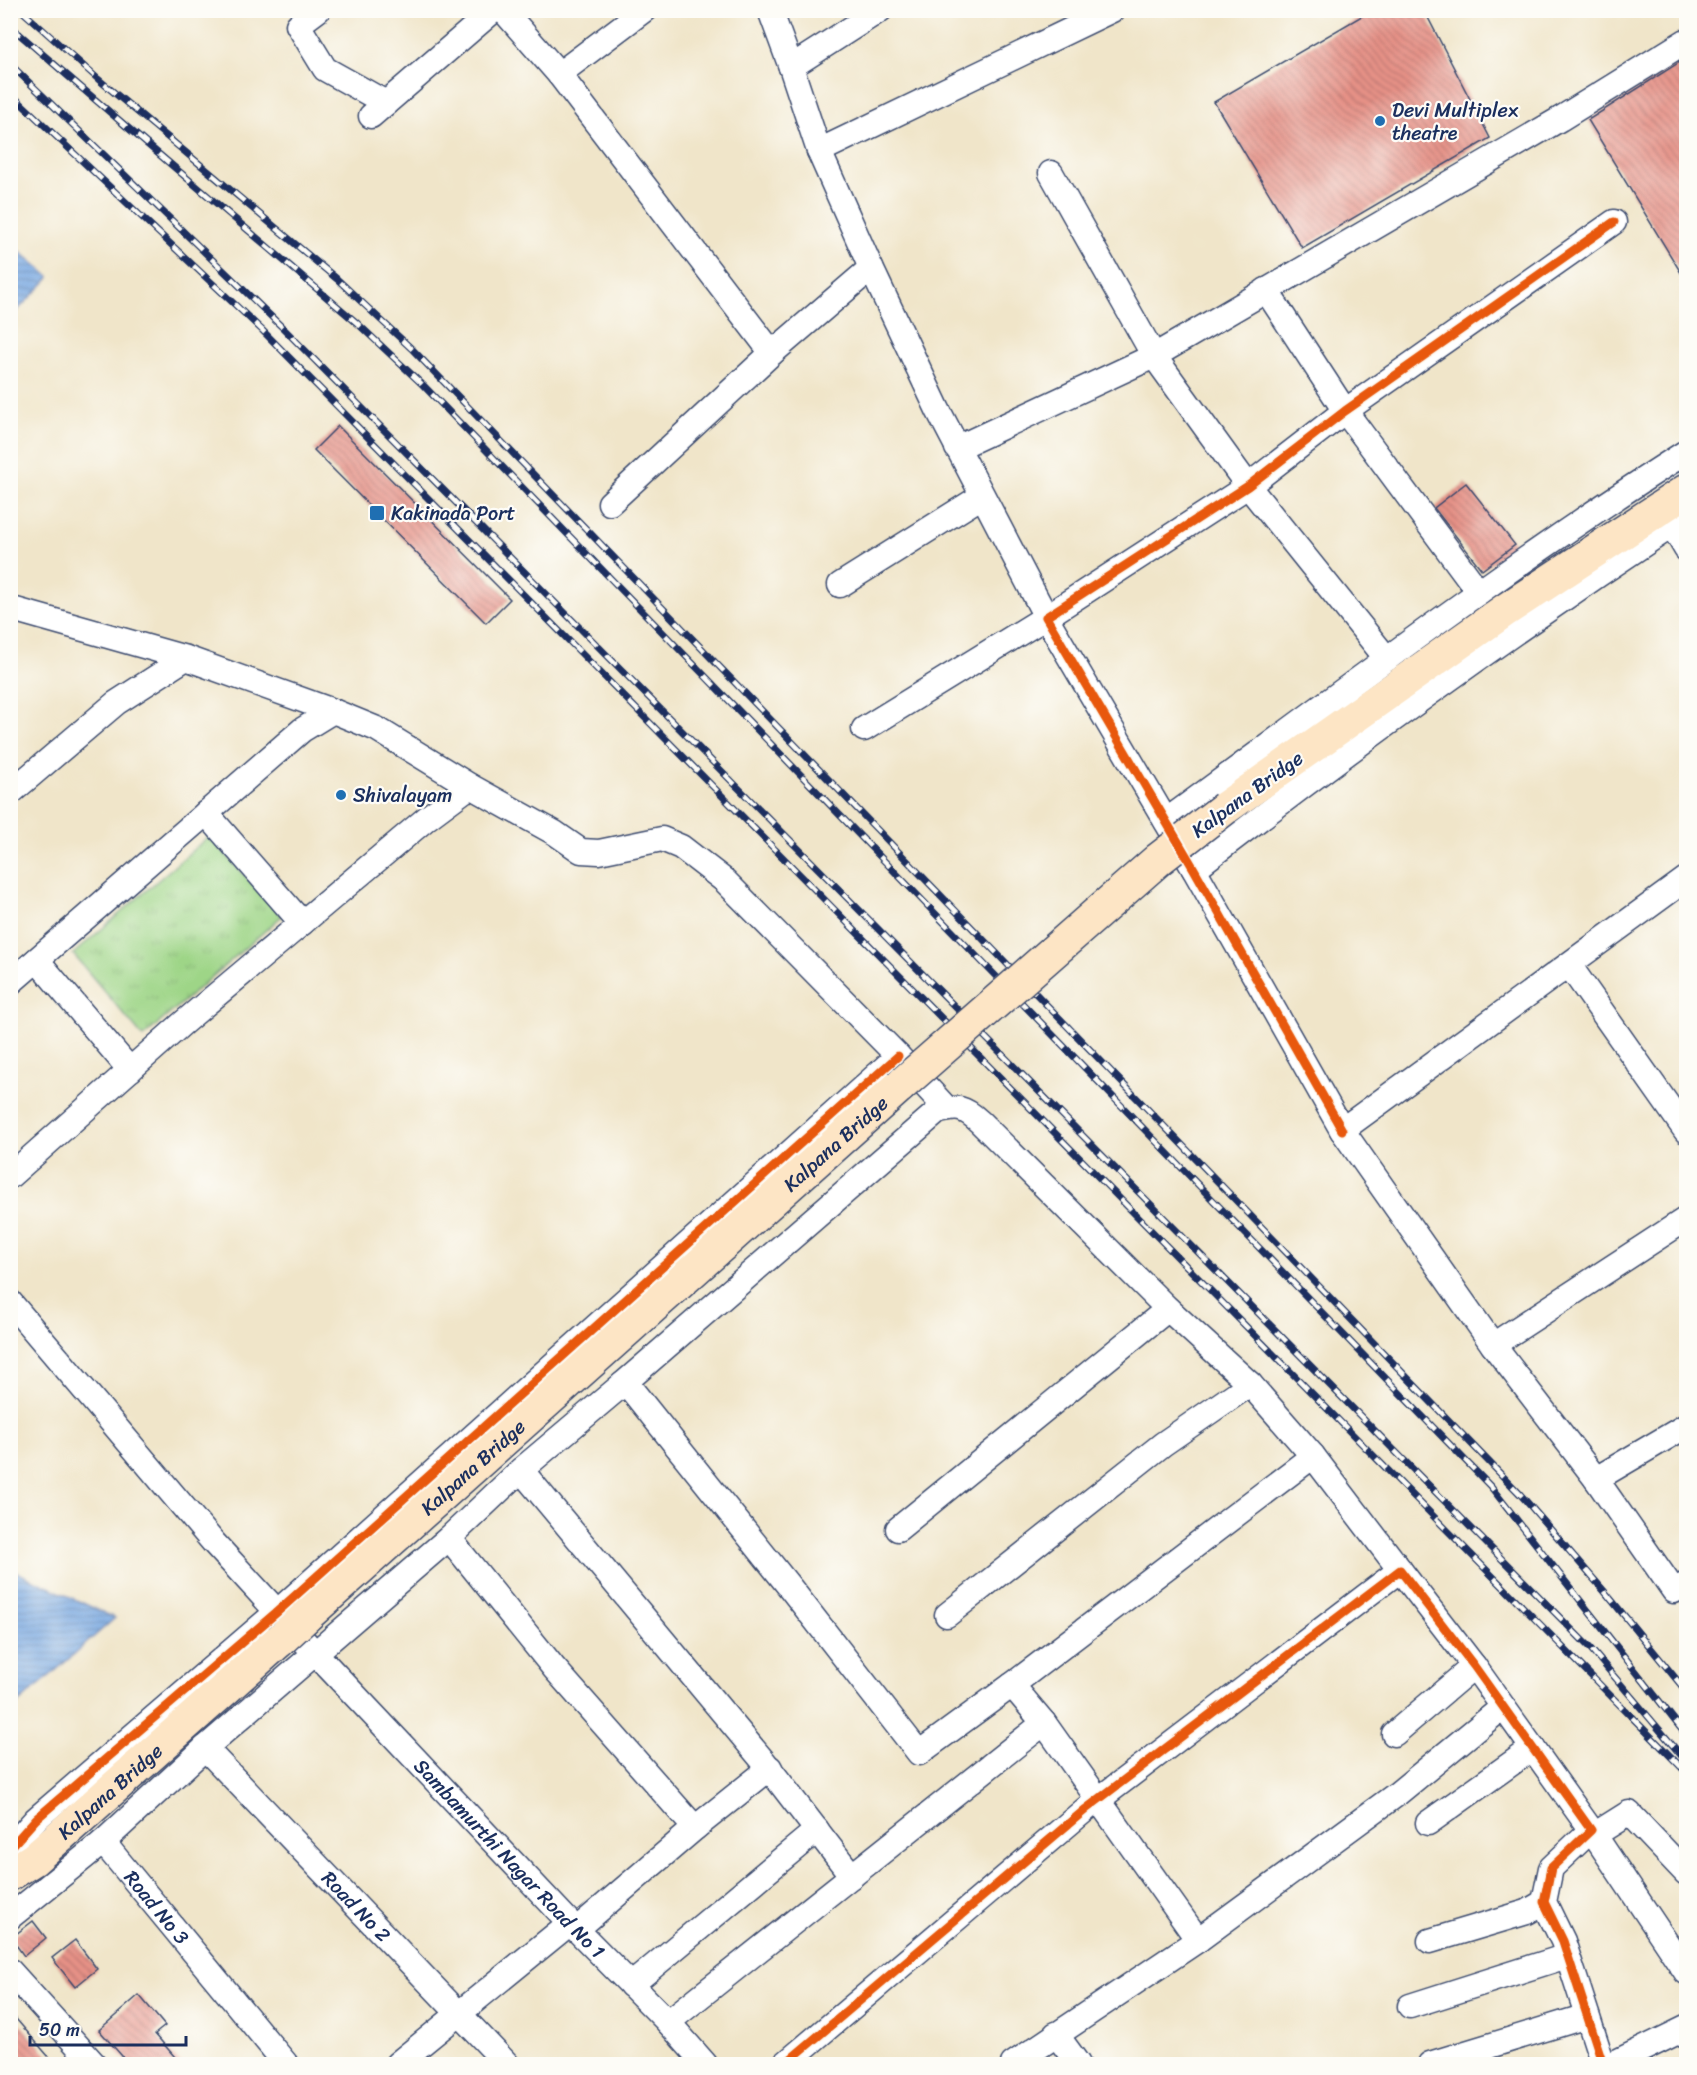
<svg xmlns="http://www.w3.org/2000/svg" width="1697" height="2075" viewBox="0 0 1697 2075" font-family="Sriracha,sans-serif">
	<defs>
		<pattern id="park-tufts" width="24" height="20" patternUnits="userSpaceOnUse" patternTransform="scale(1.5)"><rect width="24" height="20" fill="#9ed587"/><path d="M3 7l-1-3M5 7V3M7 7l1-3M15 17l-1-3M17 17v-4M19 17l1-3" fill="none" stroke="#88b777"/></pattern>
		<pattern id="water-rules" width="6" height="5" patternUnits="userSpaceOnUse" patternTransform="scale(1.5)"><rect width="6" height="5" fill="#76a6e0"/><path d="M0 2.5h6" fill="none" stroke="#6088b9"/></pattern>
		<pattern id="building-back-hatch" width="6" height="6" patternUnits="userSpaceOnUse" patternTransform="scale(1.5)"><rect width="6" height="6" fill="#e69186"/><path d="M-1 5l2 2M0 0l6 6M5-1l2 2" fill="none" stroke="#ba7771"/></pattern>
	</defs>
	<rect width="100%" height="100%" fill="#fdfcf7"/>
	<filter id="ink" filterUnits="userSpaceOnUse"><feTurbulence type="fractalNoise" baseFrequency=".0167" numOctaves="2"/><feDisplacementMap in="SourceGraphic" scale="12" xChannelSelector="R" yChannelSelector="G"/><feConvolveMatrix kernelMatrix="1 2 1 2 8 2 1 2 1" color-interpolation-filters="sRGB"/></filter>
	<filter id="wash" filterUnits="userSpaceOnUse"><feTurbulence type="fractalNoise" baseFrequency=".008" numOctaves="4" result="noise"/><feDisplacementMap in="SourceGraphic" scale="24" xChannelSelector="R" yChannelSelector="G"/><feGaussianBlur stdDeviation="1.35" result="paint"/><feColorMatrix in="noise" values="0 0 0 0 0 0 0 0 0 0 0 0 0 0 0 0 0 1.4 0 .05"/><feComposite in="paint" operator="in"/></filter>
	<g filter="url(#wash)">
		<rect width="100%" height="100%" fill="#f0e5c9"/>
		<polygon fill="url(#park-tufts)" stroke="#5c8272" stroke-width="1.5" points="209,836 282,916 143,1037 73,954"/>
		<g fill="url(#water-rules)" stroke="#486a9f" stroke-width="1.5">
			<polygon points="11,244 50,277 11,317"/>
			<polygon points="10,1569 115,1618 11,1710 10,1710"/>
		</g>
		<g id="blocks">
			<g fill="url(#building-back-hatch)">
				<polygon points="1372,10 1424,10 1490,138 1302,248 1214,102"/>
				<polygon points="1686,58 1686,281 1588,120"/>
				<polygon points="338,426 510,599 486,623 314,450"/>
				<polygon points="1466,483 1515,545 1482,570 1434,508"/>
				<polygon points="33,1921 46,1938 24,1956 11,1938"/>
				<polygon points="75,1940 97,1969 75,1987 52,1958"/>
				<polygon points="139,1995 165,2026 155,2034 181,2064 129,2064 99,2030"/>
				<polygon points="10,2012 55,2064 15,2064 10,2059"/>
			</g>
		</g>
	</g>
	<g filter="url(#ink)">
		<use href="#blocks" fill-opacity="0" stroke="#3b4a6e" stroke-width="1.5"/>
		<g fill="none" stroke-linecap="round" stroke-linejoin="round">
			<g stroke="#3b4a6e" stroke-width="27">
				<g id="minor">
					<polyline points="318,10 298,25 325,69 386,103"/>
					<polyline points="503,10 559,74"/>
					<polyline points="644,10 559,74 772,353"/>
					<polyline points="770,10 791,67"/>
					<polyline points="371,116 494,10"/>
					<polyline points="819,151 1112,10"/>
					<polyline points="1266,290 1345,411 1479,592"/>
					<polyline points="957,448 1154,356 1051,173"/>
					<polyline points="610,503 772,353 871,268"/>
					<polyline points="1672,525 1686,549"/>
					<polyline points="840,585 982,496"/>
					<polyline points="10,613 16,610 186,658 333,711 377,729 470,786 555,833 581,851 599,852 662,839 681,847 725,881 898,1056 947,1109"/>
					<polyline points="1387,659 1248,486 1154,356 1560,119 1686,41"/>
					<polyline points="864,729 1046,617 938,410 871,268 819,151 791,67 880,10"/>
					<polyline points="10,793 116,703 186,658"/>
					<polyline points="206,813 302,923"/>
					<path d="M 1166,821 C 1338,695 1507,566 1686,452"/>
					<path d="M 1194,869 C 1354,745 1518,627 1686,516"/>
					<polyline points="37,960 130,1070"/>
					<polyline points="1569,965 1686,1131"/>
					<polyline points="10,983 302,730 333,711"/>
					<polyline points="1342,1130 1194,869 1046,617 1248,486 1345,411 1614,222"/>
					<polyline points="10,1176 183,1023 427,818 470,786"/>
					<path id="s1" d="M 10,1302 L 214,1543 L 316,1654 L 570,1923 L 668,2022 L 705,2064"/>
					<polyline points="1493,1345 1686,1219"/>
					<path d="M 623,1384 L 937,1112 C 958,1106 964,1107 980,1122 L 1168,1309"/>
					<polyline points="1686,1426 1596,1479 1674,1591 1686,1584"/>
					<polyline points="521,1470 623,1384 631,1389 792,1590 919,1753 1012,1685"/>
					<polyline points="1596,1479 1493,1345 1342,1130 1686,879"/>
					<polyline points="898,1529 1168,1309 1250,1384"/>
					<polyline points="449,1538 554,1668 695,1828 770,1768"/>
					<polyline points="947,1615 1163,1444 1250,1384 1313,1456"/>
					<polyline points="1044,1723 1012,1685 1313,1456 1400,1570"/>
					<polyline points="1394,1734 1474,1666"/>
					<path id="s2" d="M 205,1748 L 507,2064"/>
					<polyline points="1428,1823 1533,1748"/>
					<polyline points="1591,1830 1686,1972"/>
					<polyline points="1594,1835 1629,1813 1686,1873"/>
					<polyline points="103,1842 205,1748 449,1538 521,1470 765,1763 852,1876"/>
					<polyline points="10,1848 36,1819 277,1612 898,1056"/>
					<path id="s3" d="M 10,1917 L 103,1842 L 286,2064"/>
					<polyline points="577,1929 695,1828"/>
					<polyline points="1430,1941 1527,1912 1544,1902"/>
					<polyline points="10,1971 94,2064"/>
					<polyline points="631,1985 817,1830"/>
					<polyline points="1410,2006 1567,1956"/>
					<polyline points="668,2022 1044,1723 1198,1940 1397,1794 1503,1707"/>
					<polyline points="1056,2034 1078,2064"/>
					<polyline points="397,2064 570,1923"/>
					<polyline points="785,2064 1086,1809 1400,1570 1474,1666 1591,1830 1551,1868 1544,1902 1563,1941 1603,2064"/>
					<polyline points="1013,2064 1198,1940"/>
					<polyline points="1430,2064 1587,2016"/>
					<polyline points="1612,2064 1686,2028"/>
				</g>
			</g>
			<g stroke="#3b4a6e" stroke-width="36">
				<g id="secondary">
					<polyline points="1225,808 1504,611 1686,491"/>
					<path id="s4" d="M 305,1617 L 900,1086"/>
					<path id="s5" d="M 10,1874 L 34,1859 L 280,1640"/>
				</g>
			</g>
			<use href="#minor" stroke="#fff" stroke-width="24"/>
			<use href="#secondary" stroke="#fde5c5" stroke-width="33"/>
			<g stroke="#1b2f5e" stroke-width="7">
				<g id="rail">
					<polyline points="21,10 98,79 337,279 413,350 1520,1494 1605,1592 1686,1691"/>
					<polyline points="10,26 127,127 357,323 423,385 1491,1487 1686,1735"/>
					<polyline points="10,64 282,327 1590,1648 1686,1761"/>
					<polyline points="10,93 262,330 1686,1772"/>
				</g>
			</g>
			<use href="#rail" stroke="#fdfcf7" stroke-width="4.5" stroke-dasharray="14" stroke-linecap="butt"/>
			<g stroke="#3b4a6e" stroke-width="36" stroke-linecap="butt">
				<g id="secondary-bridge">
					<polyline points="900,1086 1159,859 1225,808"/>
					<polyline points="280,1640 305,1617"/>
				</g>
			</g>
			<use href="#secondary-bridge" stroke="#fde5c5" stroke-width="33"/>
			<g stroke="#fdfcf7" stroke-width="13">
				<g id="cycleway">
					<polyline points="1342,1130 1194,869 1046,617 1248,486 1345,411 1614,222"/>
					<polyline points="10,1848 36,1819 277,1612 898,1056"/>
					<polyline points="785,2064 1086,1809 1400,1570 1474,1666 1591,1830 1551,1868 1544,1902 1563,1941 1603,2064"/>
				</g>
			</g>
			<use href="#cycleway" stroke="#e8590c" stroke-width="9"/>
		</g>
	</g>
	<g fill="#1f6fb2" stroke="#fdfcf7" stroke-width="2">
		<circle cx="1380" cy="121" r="6"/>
		<rect x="369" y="505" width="16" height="16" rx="3"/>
		<circle cx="341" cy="795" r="6"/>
	</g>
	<g text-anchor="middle" stroke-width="4.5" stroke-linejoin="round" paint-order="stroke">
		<g font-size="20" fill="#1b2f5e" stroke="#fdfcf7" text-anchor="start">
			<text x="1392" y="117">Devi Multiplex<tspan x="1392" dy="23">theatre</tspan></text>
			<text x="391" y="520">Kakinada Port</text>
			<text x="353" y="802">Shivalayam</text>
		</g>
		<g font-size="20" fill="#1b2f5e" stroke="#fdfcf7">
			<text transform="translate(1247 794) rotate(-36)" y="7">Kalpana Bridge</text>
			<text dy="7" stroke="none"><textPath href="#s4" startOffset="711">Kalpana Bridge</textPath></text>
			<text dy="7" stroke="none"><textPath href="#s4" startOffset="225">Kalpana Bridge</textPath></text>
			<text dy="7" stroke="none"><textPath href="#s5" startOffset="130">Kalpana Bridge</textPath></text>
			<text dy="7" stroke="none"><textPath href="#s1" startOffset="748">Sambamurthi Nagar Road No 1</textPath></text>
			<text dy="7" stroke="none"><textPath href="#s3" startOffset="204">Road No 3</textPath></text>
			<text dy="7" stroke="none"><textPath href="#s2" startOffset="219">Road No 2</textPath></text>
		</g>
	</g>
	<rect width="1697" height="2075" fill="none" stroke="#fdfcf7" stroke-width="36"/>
	<path d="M30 2036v9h156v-9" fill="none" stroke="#1b2f5e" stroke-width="3"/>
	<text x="39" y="2036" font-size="18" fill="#1b2f5e" stroke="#fdfcf7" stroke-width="4.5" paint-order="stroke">50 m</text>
</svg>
